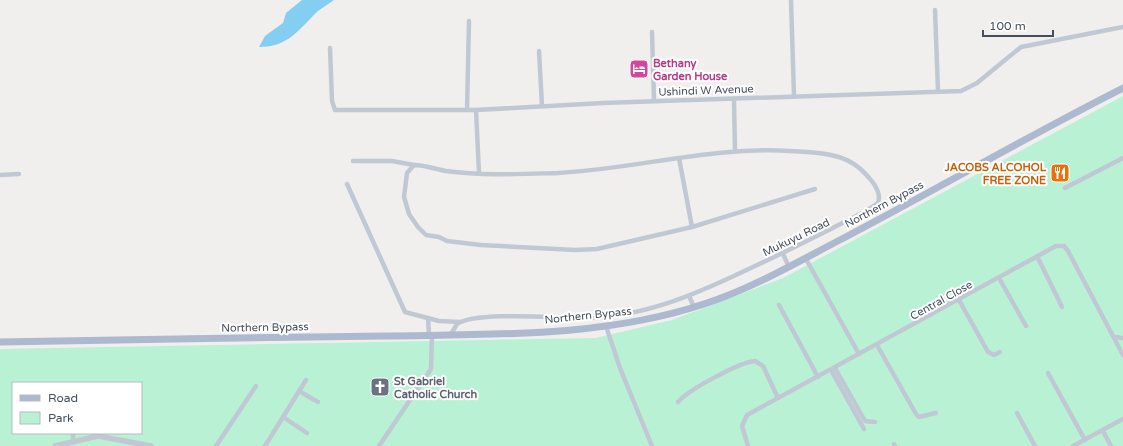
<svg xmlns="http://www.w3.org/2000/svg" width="1123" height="446" viewBox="0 0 1123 446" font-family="'Varela Round',sans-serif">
	<rect width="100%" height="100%" fill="#f1eeee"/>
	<path fill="#b9f1d5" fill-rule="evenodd" d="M 1123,96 L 1123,446 L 0,446 L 0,349 L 596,338 L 672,320 L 783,278 ZM 13,383 L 141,383 L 141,433 L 13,433 Z"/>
	<path fill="#84cef1" d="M 302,0 L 334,0 C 329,4 323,7 318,11 C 299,29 289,47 259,47 L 265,36 L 283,23 L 286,13 Z"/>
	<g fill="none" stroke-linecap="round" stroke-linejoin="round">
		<g stroke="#c0c8d4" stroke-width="4.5">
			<polyline points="791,0 794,96"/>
			<polyline points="935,10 938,91"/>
			<polyline points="652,32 654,101"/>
			<polyline points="330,48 332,101 335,110 476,110 603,103 961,91 977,83 1021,47 1123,27"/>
			<polyline points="539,51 542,106"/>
			<polyline points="734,99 735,151"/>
			<polyline points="467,110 469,21"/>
			<polyline points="476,110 479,173"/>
			<polyline points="679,158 692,227"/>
			<polyline points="353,161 392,161 414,165"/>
			<polyline points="0,175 19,174"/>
			<polyline points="347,184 405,312 439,321 460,322"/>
			<polyline points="1065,188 1123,158"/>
			<polyline points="783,254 789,267"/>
			<polyline points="1038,258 1062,307"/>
			<polyline points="806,259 859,354"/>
			<polyline points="999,278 1026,326"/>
			<polyline points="689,296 694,307"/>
			<polyline points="959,300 988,352 994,355 1000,352"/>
			<polyline points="779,305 818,377"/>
			<polyline points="428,318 429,335"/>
			<polyline points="606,326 620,368 652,446"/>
			<path d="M 451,334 L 457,324 C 475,311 560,318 586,318 C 646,317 701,292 755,266 C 792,249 829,230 866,211 L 878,203 C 881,195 876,185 870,179 C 861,168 849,159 835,156 C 821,152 805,152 790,151 C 712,146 636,169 558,173 C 522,174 483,176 446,171 C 435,169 425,165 414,165 L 407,173 L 404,197 L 409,214 L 418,227 L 426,235 L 439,237 L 447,241 L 481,245 L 575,250 L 597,249 L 692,227 L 815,189"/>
			<polyline points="1114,337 1123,338"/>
			<polyline points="877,345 916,414 919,417 936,413"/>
			<polyline points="835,368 865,421 875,422"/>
			<polyline points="831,370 864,429"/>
			<polyline points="1048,373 1085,440"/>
			<polyline points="299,391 318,402"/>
			<path d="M 678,402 C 688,390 740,362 755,361 L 763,366 L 778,398"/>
			<polyline points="1017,413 1035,446"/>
			<polyline points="283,417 307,433"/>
			<polyline points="1103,431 1111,446"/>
			<polyline points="73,433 73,442"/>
			<polyline points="894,444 895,446"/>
			<polyline points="216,446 256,386"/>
			<polyline points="265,446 306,380"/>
			<polyline points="379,446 431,369 432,335"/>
			<polyline points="748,446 742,426 747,415 1056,246 1064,246 1068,251 1123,355"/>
			<polyline points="1073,446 1123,419"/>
		</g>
		<polyline stroke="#c0c8d4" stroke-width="5.5" points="55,446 98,436 151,446"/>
		<path stroke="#acb9cf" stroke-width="7" d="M 0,342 C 128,340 257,337 385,336 C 492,334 604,338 707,303 C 752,288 794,264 836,242 C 932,192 1026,137 1123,88"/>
	</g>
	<defs>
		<g id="hotel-square" transform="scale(1)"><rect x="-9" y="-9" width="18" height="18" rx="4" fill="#d1479c" stroke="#fff"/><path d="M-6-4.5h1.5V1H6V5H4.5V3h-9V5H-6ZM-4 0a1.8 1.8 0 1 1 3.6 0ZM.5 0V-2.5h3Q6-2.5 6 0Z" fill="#fff"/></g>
		<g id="restaurant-square" transform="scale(1)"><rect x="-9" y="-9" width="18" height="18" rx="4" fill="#e8710a" stroke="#fff"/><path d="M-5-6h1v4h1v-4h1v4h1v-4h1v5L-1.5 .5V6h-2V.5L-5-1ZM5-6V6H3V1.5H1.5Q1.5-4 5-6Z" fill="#fff"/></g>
		<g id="church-square" transform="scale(1)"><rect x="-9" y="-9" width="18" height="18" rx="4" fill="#6b7280" stroke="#fff"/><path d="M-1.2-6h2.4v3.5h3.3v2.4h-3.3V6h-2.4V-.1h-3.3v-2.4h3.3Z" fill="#fff"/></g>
	</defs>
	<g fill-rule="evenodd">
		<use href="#hotel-square" x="639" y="69"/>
		<use href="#restaurant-square" x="1060" y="173"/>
		<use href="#church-square" x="380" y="387"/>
	</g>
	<g text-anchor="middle" stroke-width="4" stroke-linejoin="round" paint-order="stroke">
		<g font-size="11" font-weight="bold" fill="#b23c85" stroke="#fff" text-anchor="start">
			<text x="653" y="67">Bethany<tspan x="653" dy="13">Garden House</tspan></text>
		</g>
		<g font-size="11" fill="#454f5c" stroke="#fff">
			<text transform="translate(706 90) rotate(-2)" y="4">Ushindi W Avenue</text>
			<text transform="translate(884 204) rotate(-28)" y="4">Northern Bypass</text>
			<text transform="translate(796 237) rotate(-26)" y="4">Mukuyu Road</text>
			<text transform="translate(941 300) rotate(-29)" y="4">Central Close</text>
			<text transform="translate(588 315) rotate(-6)" y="4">Northern Bypass</text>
			<text transform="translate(265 327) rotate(-1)" y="4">Northern Bypass</text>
		</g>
		<g font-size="11" font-weight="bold" fill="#c56008" stroke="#fff" text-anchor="end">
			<text x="1046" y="171">JACOBS ALCOHOL<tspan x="1046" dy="13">FREE ZONE</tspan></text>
		</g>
		<g font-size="11" font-weight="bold" fill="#5b616d" stroke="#fff" text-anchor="start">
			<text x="394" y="385">St Gabriel<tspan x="394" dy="13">Catholic Church</tspan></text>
		</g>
	</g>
	<rect x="12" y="382" width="130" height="52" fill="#ffffff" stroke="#b5b9be"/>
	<rect x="20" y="395" width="20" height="6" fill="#acb9cf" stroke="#b5b9be"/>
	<text x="48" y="402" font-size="12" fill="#454f5c">Road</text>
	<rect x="20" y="412" width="20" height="12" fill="#b9f1d5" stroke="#b5b9be"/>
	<text x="48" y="422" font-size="12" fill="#454f5c">Park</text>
	<path d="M983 30v6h70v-6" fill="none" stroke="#454f5c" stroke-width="2"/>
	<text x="989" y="30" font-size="12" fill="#454f5c" stroke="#ffffff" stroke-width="3" paint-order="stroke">100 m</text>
</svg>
